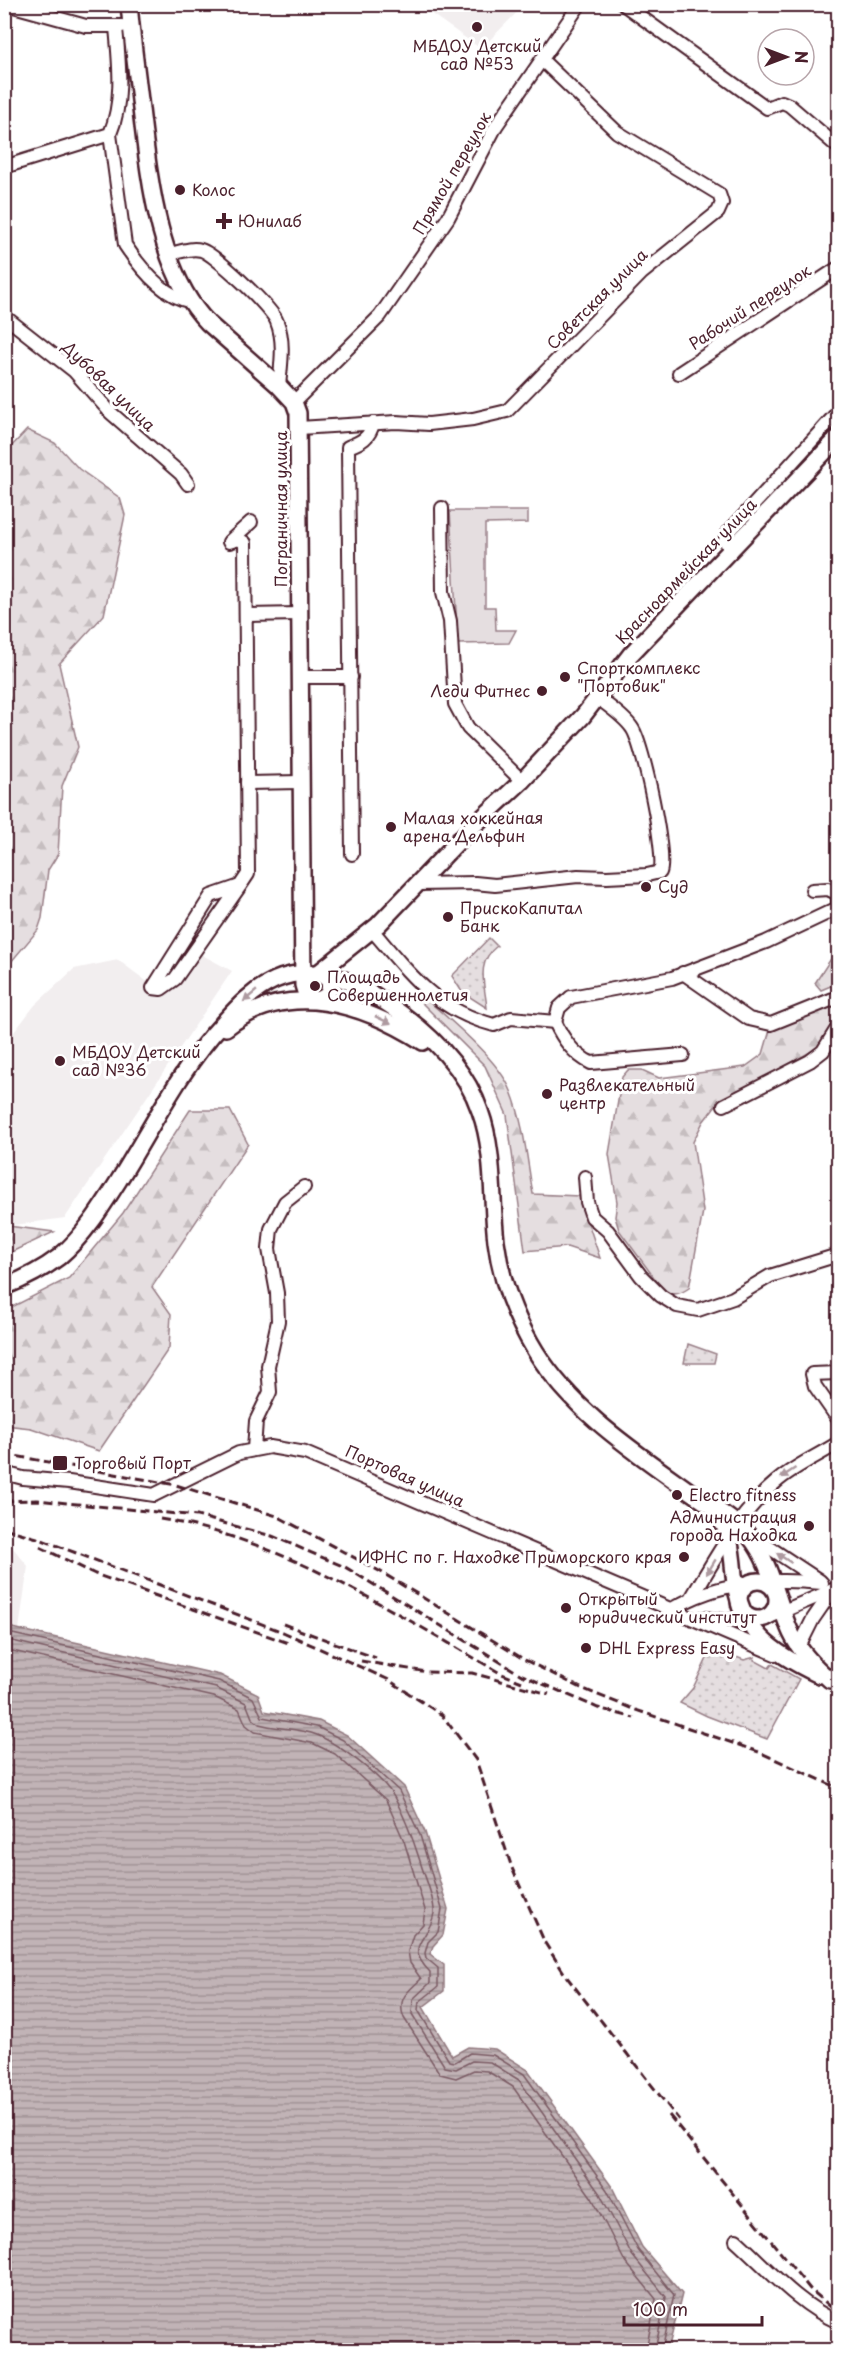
<svg xmlns="http://www.w3.org/2000/svg" width="843" height="2355" viewBox="0 0 843 2355" font-family="'Playpen Sans',sans-serif">
	<defs>
		<pattern id="forest-firs" width="22" height="20" patternUnits="userSpaceOnUse" patternTransform="scale(1.5)"><rect width="22" height="20" fill="#e5dee0"/><path d="M5 1l3.5 6h-7zM16 11l3.5 6h-7z" fill="#c6bec0"/></pattern>
		<pattern id="park-dots" width="8" height="8" patternUnits="userSpaceOnUse" patternTransform="scale(1.5)"><rect width="8" height="8" fill="#e5dee0"/><path d="M2 2h.1M6 6h.1" fill="none" stroke="#c6bec0" stroke-width="1.8" stroke-linecap="round"/></pattern>
		<pattern id="water-rules" width="6" height="5" patternUnits="userSpaceOnUse" patternTransform="scale(1.5)"><rect width="6" height="5" fill="#c1b3b6"/><path d="M0 2.5h6" fill="none" stroke="#9f9194"/></pattern>
	</defs>
	<rect width="100%" height="100%" fill="#fff"/>
	<filter id="ink" filterUnits="userSpaceOnUse"><feTurbulence type="fractalNoise" baseFrequency=".0167" numOctaves="2"/><feDisplacementMap in="SourceGraphic" scale="12" xChannelSelector="R" yChannelSelector="G"/><feConvolveMatrix kernelMatrix="1 2 1 2 8 2 1 2 1" color-interpolation-filters="sRGB"/></filter>
	<g filter="url(#ink)">
		<g fill="#f2eeef">
			<polygon points="419,5 524,5 481,49"/>
			<polygon points="180,943 232,971 65,1218 7,1226 4,1214 4,1045 35,1005 74,969 118,960 149,983"/>
			<polygon points="4,1544 13,1548 28,1566 19,1629 5,1626"/>
		</g>
		<polygon fill="#e5dee0" stroke="#987e86" stroke-width="1.5" points="450,511 528,511 528,523 485,524 485,607 495,607 496,630 516,630 509,643 458,644"/>
		<g fill="url(#forest-firs)" stroke="#987e86" stroke-width="1.5">
			<polygon points="27,430 55,443 79,469 120,498 125,515 104,615 59,664 78,747 62,786 58,854 48,870 42,918 38,930 5,969 4,449 8,450"/>
			<polygon points="838,948 838,983 821,990 815,983"/>
			<path d="M 417,991 C 444,1015 498,1058 511,1091 C 524,1123 527,1160 533,1194 L 579,1196 L 600,1258 L 567,1247 L 525,1251 L 507,1115 L 485,1066 L 411,992 Z"/>
			<path d="M 838,1002 L 838,1040 L 819,1047 L 716,1105 L 703,1122 L 693,1142 L 703,1211 L 689,1288 C 680,1294 675,1296 664,1291 L 619,1230 L 615,1217 L 617,1202 L 609,1154 L 622,1077 L 628,1070 L 642,1070 L 659,1078 L 745,1067 L 763,1054 L 770,1030 Z"/>
			<polygon points="190,1110 230,1110 248,1144 152,1287 171,1314 169,1348 99,1451 31,1428 5,1425 4,1319 10,1308 69,1278 123,1213"/>
			<polygon points="4,1214 8,1226 54,1232 5,1255"/>
		</g>
		<g fill="url(#park-dots)" stroke="#987e86" stroke-width="1.5">
			<path d="M 489,938 L 497,946 C 475,963 485,985 487,1008 L 462,992 L 452,976 Z"/>
			<polygon points="688,1344 716,1354 714,1363 684,1363"/>
			<polygon points="712,1648 744,1660 755,1657 754,1660 769,1668 772,1664 799,1679 767,1739 707,1716 680,1703 693,1688"/>
		</g>
		<polygon fill="url(#water-rules)" stroke="#91787e" stroke-width="1.5" points="4,1626 220,1675 258,1694 264,1711 319,1721 347,1735 404,1787 425,1832 448,1909 443,1935 433,1946 430,1954 444,1965 444,1991 423,2007 452,2056 468,2047 495,2049 528,2070 612,2187 642,2247 682,2294 668,2350 5,2350"/>
		<g fill="none" stroke-linecap="round" stroke-linejoin="round">
			<g stroke="#7a5a63" stroke-width="1.5">
				<polyline points="4,1632 219,1681 253,1698 262,1717 317,1727 343,1740 399,1791 420,1835 442,1909 438,1932 428,1942 425,1953 426,1958 438,1968 438,1987 419,2002 418,2010 449,2061 455,2062 470,2053 493,2055 524,2074 607,2190 638,2250 674,2295 662,2350"/>
				<path d="M 4,1639 L 216,1688 L 246,1703 L 252,1718 L 259,1724 C 277,1729 299,1728 317,1735 C 338,1744 383,1777 394,1797 C 405,1817 413,1839 420,1861 C 424,1876 435,1898 434,1913 C 430,1941 402,1944 430,1972 L 430,1983 L 413,1999 L 412,2014 L 445,2067 L 456,2069 L 472,2061 L 490,2062 L 519,2080 L 600,2194 L 632,2255 L 666,2297 L 655,2350"/>
				<path d="M 4,1649 L 214,1697 L 239,1709 L 246,1725 L 255,1732 L 312,1743 L 335,1754 L 386,1800 L 404,1841 L 425,1910 L 423,1924 L 413,1935 L 408,1951 L 410,1963 L 421,1979 C 409,1991 396,1998 404,2018 L 440,2074 L 456,2078 L 474,2070 L 487,2071 L 513,2087 L 592,2198 L 624,2260 L 656,2299 L 646,2350"/>
			</g>
			<g stroke="#4a1f2b" stroke-width="16">
				<g id="minor">
					<polyline points="6,4 86,26 122,26"/>
					<polyline points="623,4 767,108 782,102 789,105 838,147"/>
					<path d="M 110,134 L 125,245 C 139,266 163,296 189,301"/>
					<path d="M 4,167 L 110,134 C 124,100 119,63 116,27"/>
					<path d="M 170,254 C 180,252 191,247 201,250 C 214,253 273,309 277,322 C 285,342 281,364 279,386"/>
					<polyline points="4,316 74,371 111,413 181,474 188,484"/>
					<polyline points="679,373 838,268"/>
					<polyline points="294,402 380,316 448,218 496,126 580,4"/>
					<polyline points="299,428 396,422 429,424 473,419 507,411 642,273 718,212 722,203 719,194 617,132 543,61"/>
					<polyline points="442,508 443,592 450,621 455,704 468,728 522,781"/>
					<polyline points="230,541 251,522"/>
					<polyline points="229,542 239,539 245,543 248,874 240,886 175,979 161,989 153,988 211,896 240,886"/>
					<polyline points="731,552 725,540 728,533 838,412"/>
					<polyline points="246,615 299,614"/>
					<polyline points="300,677 351,677"/>
					<polyline points="247,783 300,782"/>
					<path d="M 352,854 L 348,447 C 361,442 370,438 373,423"/>
					<path d="M 418,884 L 475,883 L 495,885 L 578,876 L 607,877 L 647,875 L 660,872 C 667,856 643,743 632,728 C 624,716 608,706 597,697"/>
					<path d="M 372,930 C 410,974 435,1010 494,1025 L 511,1018 L 555,1022"/>
					<polyline points="683,973 749,1019 771,1024 838,997"/>
					<polyline points="555,1022 559,1008 571,997 672,978 766,942 838,908 838,894 828,889 812,890"/>
					<path d="M 555,1022 C 563,1039 573,1054 591,1063 L 683,1055"/>
					<polyline points="724,1105 810,1061 823,1051 838,1027"/>
					<polyline points="585,1177 587,1202 592,1217 608,1231 641,1276 661,1296 677,1306 698,1310 733,1298 770,1276 838,1255"/>
					<polyline points="838,1373 812,1374 815,1386 838,1419"/>
					<polyline points="254,1449 256,1421 270,1392 268,1366 278,1321 277,1293 269,1249 271,1229 285,1202 304,1187"/>
					<polyline points="4,1473 23,1478 69,1482 154,1495 239,1453 270,1447 305,1453 775,1654"/>
					<polyline points="752,1536 820,1581"/>
					<path d="M 692,1597 C 716,1557 740,1512 776,1482 C 794,1466 818,1456 838,1443"/>
					<path d="M 672,1609 C 719,1581 769,1578 822,1583"/>
					<polyline points="702,1618 735,1621 767,1618 833,1590"/>
					<polyline points="799,1647 813,1619 833,1590"/>
					<path d="M 736,2240 C 768,2269 799,2305 838,2322"/>
				</g>
			</g>
			<g stroke="#4a1f2b" stroke-width="20">
				<g id="major">
					<path d="M 129,4 C 132,39 137,74 141,109 C 149,176 158,272 208,323 L 279,386 L 294,402 L 298,413 L 303,985 L 306,995 L 316,1000 C 328,998 332,990 328,979 L 318,973 L 306,978 L 303,985"/>
					<polyline points="318,973 378,925 468,831 522,781 583,716 630,655 838,438"/>
					<path d="M 226,1028 C 288,979 363,1004 423,1042"/>
					<path d="M 4,1287 C 24,1279 42,1270 59,1257 C 84,1236 102,1207 119,1180 C 152,1128 179,1070 222,1024 C 238,1006 253,990 275,980 C 309,965 344,976 374,995 C 417,1022 463,1061 480,1111 C 495,1152 491,1199 496,1241 C 501,1281 515,1318 536,1352 C 575,1414 637,1453 695,1495 C 713,1508 736,1520 750,1537 C 772,1564 777,1602 791,1633 C 800,1652 815,1667 830,1680"/>
					<path d="M 717,1514 C 731,1533 732,1553 734,1575 C 739,1630 772,1653 819,1675"/>
					<circle cx="758" cy="1600" r="19"/>
				</g>
			</g>
			<use href="#minor" stroke="#fff" stroke-width="12"/>
			<use href="#major" stroke="#fff" stroke-width="15"/>
			<g stroke="#4a1f2b" stroke-width="3" stroke-dasharray="9 4.5" stroke-linecap="butt">
				<polyline points="4,1454 176,1485 277,1516 381,1572 525,1660 581,1688 633,1709 759,1752 838,1788"/>
				<polyline points="4,1501 37,1500 197,1516 272,1536 345,1567 520,1674 598,1708 634,1718"/>
				<path d="M 160,1519 C 286,1540 393,1612 502,1674 L 522,1682"/>
				<polyline points="4,1528 37,1538 283,1632 387,1679 442,1715 476,1760 512,1868 545,1943 566,1976 679,2120"/>
				<polyline points="40,1547 95,1574 291,1644"/>
				<polyline points="283,1624 376,1658"/>
				<polyline points="361,1661 427,1672 472,1673 549,1694"/>
				<polyline points="669,2115 810,2289 838,2313"/>
			</g>
		</g>
		<defs><path id="oneway-solid" d="M-6-.8H1V-3.2L6.5 0L1 3.2V.8H-6Z" transform="scale(1.5)"/></defs>
		<g fill="#ae9aa0">
			<use href="#oneway-solid" transform="translate(250 996) rotate(140)"/>
			<use href="#oneway-solid" transform="translate(383 1020) rotate(25)"/>
			<use href="#oneway-solid" transform="translate(788 1473) rotate(147)"/>
			<use href="#oneway-solid" transform="translate(784 1558) rotate(-147)"/>
			<use href="#oneway-solid" transform="translate(711 1567) rotate(121)"/>
		</g>
	</g>
	<g fill="#4a1f2b" stroke="#fff" stroke-width="2">
		<circle cx="477" cy="27" r="6"/>
		<circle cx="180" cy="190" r="6"/>
		<path d="M221 212h6v6h6v6h-6v6h-6v-6h-6v-6h6z"/>
		<circle cx="565" cy="677" r="6"/>
		<circle cx="542" cy="691" r="6"/>
		<circle cx="391" cy="827" r="6"/>
		<circle cx="646" cy="887" r="6"/>
		<circle cx="448" cy="917" r="6"/>
		<circle cx="315" cy="986" r="6"/>
		<circle cx="60" cy="1061" r="6"/>
		<circle cx="547" cy="1094" r="6"/>
		<rect x="52" y="1455" width="16" height="16" rx="3"/>
		<circle cx="677" cy="1495" r="6"/>
		<circle cx="809" cy="1526" r="6"/>
		<circle cx="684" cy="1557" r="6"/>
		<circle cx="566" cy="1608" r="6"/>
		<circle cx="586" cy="1648" r="6"/>
	</g>
	<g text-anchor="middle" stroke-width="6" stroke-linejoin="round" paint-order="stroke">
		<g font-size="16" fill="#4a1f2b" stroke="#fff" text-anchor="start">
			<text x="477" y="52" text-anchor="middle">МБДОУ Детский<tspan x="477" dy="18">сад №53</tspan></text>
			<text x="192" y="196">Колос</text>
			<text x="238" y="227">Юнилаб</text>
			<text x="577" y="674">Спорткомплекс<tspan x="577" dy="18">"Портовик"</tspan></text>
			<text x="530" y="697" text-anchor="end">Леди Фитнес</text>
			<text x="403" y="824">Малая хоккейная<tspan x="403" dy="18">арена Дельфин</tspan></text>
			<text x="658" y="893">Суд</text>
			<text x="460" y="914">ПрискоКапитал<tspan x="460" dy="18">Банк</tspan></text>
			<text x="327" y="983">Площадь<tspan x="327" dy="18">Совершеннолетия</tspan></text>
			<text x="72" y="1058">МБДОУ Детский<tspan x="72" dy="18">сад №36</tspan></text>
			<text x="559" y="1091">Развлекательный<tspan x="559" dy="18">центр</tspan></text>
			<text x="74" y="1469">Торговый Порт</text>
			<text x="689" y="1501">Electro fitness</text>
			<text x="797" y="1523" text-anchor="end">Администрация<tspan x="797" dy="18">города Находка</tspan></text>
			<text x="672" y="1563" text-anchor="end">ИФНС по г. Находке Приморского края</text>
			<text x="578" y="1605">Открытый<tspan x="578" dy="18">юридический институт</tspan></text>
			<text x="598" y="1654">DHL Express Easy</text>
		</g>
		<g font-size="16" fill="#4a1f2b" stroke="#fff">
			<text transform="translate(452 173) rotate(-60)" y="6">Прямой переулок</text>
			<text transform="translate(597 299) rotate(-45)" y="6">Советская улица</text>
			<text transform="translate(750 307) rotate(-33)" y="6">Рабочий переулок</text>
			<text transform="translate(109 386) rotate(44)" y="6">Дубовая улица</text>
			<text transform="translate(281 509) rotate(-90)" y="6">Пограничная улица</text>
			<text transform="translate(686 571) rotate(-46)" y="6">Красноармейская улица</text>
			<text transform="translate(405 1476) rotate(24)" y="6">Портовая улица</text>
		</g>
	</g>
	<rect width="843" height="2355" fill="none" stroke="#fff" stroke-width="24"/>
	<rect x="12" y="12" width="819" height="2331" fill="none" stroke="#4a1f2b" stroke-width="2" filter="url(#ink)"/>
	<g transform="translate(786 57) rotate(90)"><circle r="28" fill="#ffffff" stroke="#b7a5aa" stroke-width="1.5"/>
	<path d="M0-4.5L10 22L0 15L-10 22Z" fill="#4a1f2b"/>
	<text y="-9" font-size="16" font-weight="bold" text-anchor="middle" fill="#4a1f2b">N</text>
	</g>
	<path d="M624 2316v9h138v-9" fill="none" stroke="#4a1f2b" stroke-width="3"/>
	<text x="633" y="2316" font-size="18" fill="#4a1f2b" stroke="#ffffff" stroke-width="4.5" paint-order="stroke">100 m</text>
</svg>
